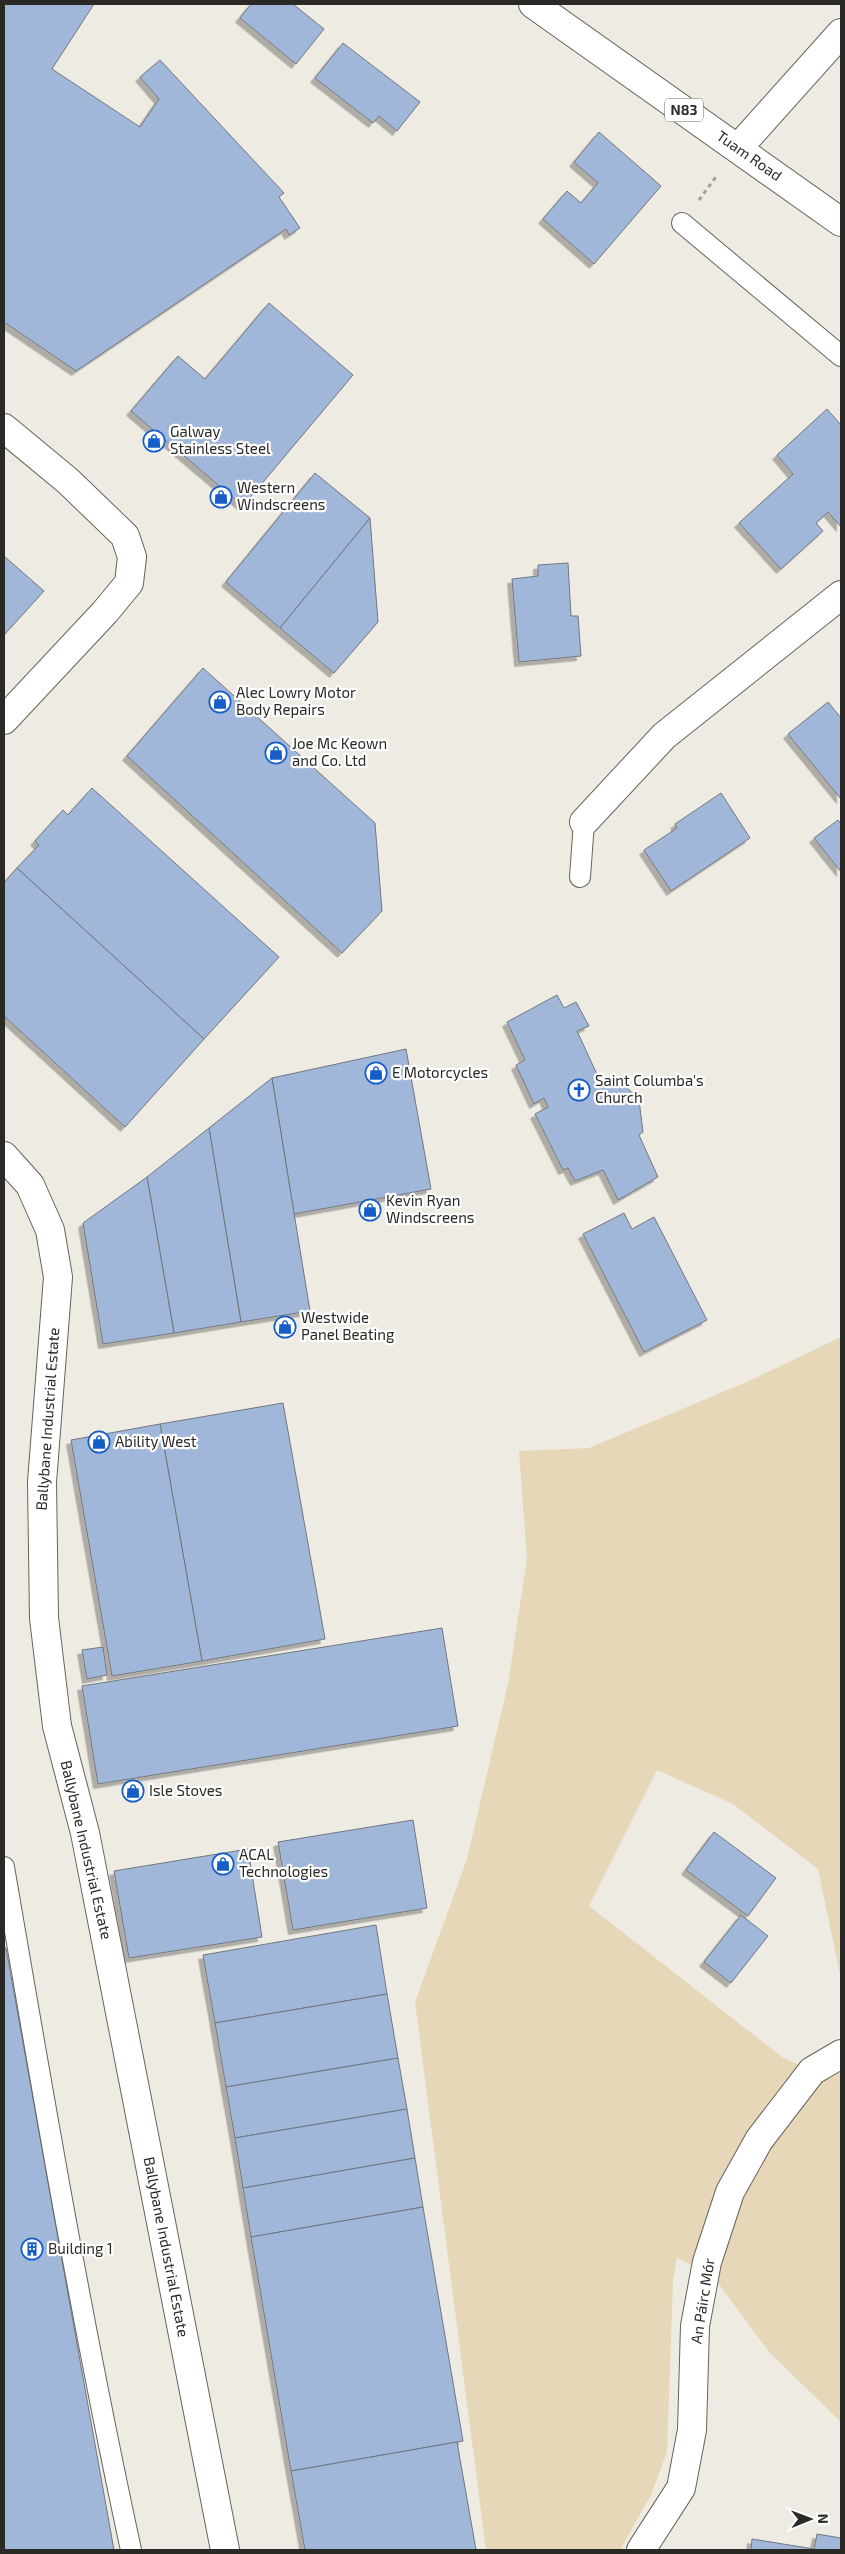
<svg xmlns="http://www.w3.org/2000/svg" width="845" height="2554" viewBox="0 0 845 2554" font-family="'Exo 2',sans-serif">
	<defs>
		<filter id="shadow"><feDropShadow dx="-4.5" dy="4.5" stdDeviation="0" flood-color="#0004"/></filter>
	</defs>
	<rect width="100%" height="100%" fill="#eeebe2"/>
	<polygon fill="#e5d7b7" points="841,1337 841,1979 818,1869 733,1804 657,1770 589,1906 782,2057 824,2077 841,2072 841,2422 769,2352 713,2276 677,2258 673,2281 667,2452 651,2495 620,2550 486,2550 415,2002 467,1859 508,1684 527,1558 519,1451 589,1448 749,1381"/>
	<g fill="#a1b7da" stroke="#72777e" filter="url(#shadow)">
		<polygon points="4,4 94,4 52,69 140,127 159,99 140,77 160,60 284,193 279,197 300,228 289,235 286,229 76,371 4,322"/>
		<polygon points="251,4 293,4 324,29 296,64 240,18"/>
		<polygon points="343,43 420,102 397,131 379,116 373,123 315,78"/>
		<polygon points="599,132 661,186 594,264 543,219 567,191 581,203 598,183 574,162"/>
		<polygon points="269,303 353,375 243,506 131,411 178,356 205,379"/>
		<polygon points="827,409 841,425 841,527 828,512 816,523 823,531 781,569 739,523 793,474 777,455"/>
		<polygon points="315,473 370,518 280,628 226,582"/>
		<polygon points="370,518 378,622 334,673 280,628"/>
		<polygon points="4,556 44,591 4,635"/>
		<polygon points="568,563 571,616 578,616 581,656 519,662 512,579 538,576 538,565"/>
		<polygon points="203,668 375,823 382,911 342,953 127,756"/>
		<polygon points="828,702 841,718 841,799 788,734"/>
		<polygon points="92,788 279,957 204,1039 17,868 39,845 35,841 63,810 68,815"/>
		<polygon points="721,793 750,838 671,891 644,850 677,828 675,824"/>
		<polygon points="838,820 841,824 841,872 814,838"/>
		<polygon points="17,868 204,1039 125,1127 4,1016 4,883"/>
		<polygon points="557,995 564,1008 576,1002 589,1026 577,1031 601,1083 616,1076 639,1100 643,1132 639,1135 658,1177 618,1200 603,1170 575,1181 568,1168 563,1170 535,1114 548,1107 544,1098 534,1104 516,1065 525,1060 507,1022"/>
		<polygon points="406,1049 431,1189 294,1214 272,1078"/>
		<polygon points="272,1078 310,1311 241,1322 209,1128"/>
		<polygon points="209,1128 241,1322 174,1333 147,1177"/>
		<polygon points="147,1177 174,1333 103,1344 83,1223"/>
		<polygon points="624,1213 632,1229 654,1217 707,1320 644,1352 583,1234"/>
		<polygon points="283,1403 325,1639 202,1661 160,1424"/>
		<polygon points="160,1424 202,1661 112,1676 71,1440"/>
		<polygon points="442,1628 458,1726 98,1784 82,1686"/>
		<polygon points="103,1647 107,1675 87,1679 82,1650"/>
		<polygon points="413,1820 427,1908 293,1930 278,1842"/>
		<polygon points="714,1832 776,1878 748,1916 686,1870"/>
		<polygon points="248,1849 262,1937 129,1958 114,1871"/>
		<polygon points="741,1915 768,1936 731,1983 704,1962"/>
		<polygon points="376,1925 387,1994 215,2023 203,1955"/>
		<polygon points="4,1948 6,1948 114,2550 4,2550"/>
		<polygon points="387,1994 398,2058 226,2087 215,2023"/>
		<polygon points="398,2058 407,2109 235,2138 226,2087"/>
		<polygon points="407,2109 415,2158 243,2188 235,2138"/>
		<polygon points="415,2158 423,2207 251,2237 243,2188"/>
		<polygon points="423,2207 463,2441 291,2471 251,2237"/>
		<polygon points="457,2442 476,2550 305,2550 291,2471"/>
		<polygon points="817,2534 841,2538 841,2550 751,2550 752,2539 814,2549"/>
	</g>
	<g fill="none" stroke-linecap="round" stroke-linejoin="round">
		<g stroke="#67645c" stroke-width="22">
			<g id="lane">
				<polyline points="682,223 841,356"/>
				<polyline points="580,877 584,822"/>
				<path d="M 4,1867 C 43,2095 82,2324 131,2550"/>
			</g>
		</g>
		<g stroke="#67645c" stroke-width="30">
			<g id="street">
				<polyline points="738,148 841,33"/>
				<polyline points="4,428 68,481 125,536 132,557 129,583 105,612 4,720"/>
				<polyline points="584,822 664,736 841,595"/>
				<polyline points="4,1156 30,1185 50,1230 58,1277 42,1482 44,1618 57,1726 85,1833 225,2550"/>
				<polyline points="641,2550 681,2488 692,2430 695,2326 707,2262 730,2192 759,2140 812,2071 841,2054"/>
			</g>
		</g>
		<g stroke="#67645c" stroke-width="30">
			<polyline id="primary" points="533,4 841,222"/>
		</g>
		<polyline stroke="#a3a19a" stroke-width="3" stroke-dasharray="4 4" stroke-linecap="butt" points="699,200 718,174"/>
		<use href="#lane" stroke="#fff" stroke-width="20"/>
		<use href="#street" stroke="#fff" stroke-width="28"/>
		<use href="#primary" stroke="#fff" stroke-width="28"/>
	</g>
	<defs>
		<g id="shop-ring" transform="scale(1.125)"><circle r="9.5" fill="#fff" stroke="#165dc8" stroke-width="1.5"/><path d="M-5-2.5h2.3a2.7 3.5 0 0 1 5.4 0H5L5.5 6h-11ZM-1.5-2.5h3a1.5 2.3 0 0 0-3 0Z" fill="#165dc8"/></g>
		<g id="church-ring" transform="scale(1.125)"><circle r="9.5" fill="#fff" stroke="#165dc8" stroke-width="1.5"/><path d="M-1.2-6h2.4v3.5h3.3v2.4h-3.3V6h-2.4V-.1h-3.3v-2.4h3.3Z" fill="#165dc8"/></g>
		<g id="building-ring" transform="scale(1.125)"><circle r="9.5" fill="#fff" stroke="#165dc8" stroke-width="1.5"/><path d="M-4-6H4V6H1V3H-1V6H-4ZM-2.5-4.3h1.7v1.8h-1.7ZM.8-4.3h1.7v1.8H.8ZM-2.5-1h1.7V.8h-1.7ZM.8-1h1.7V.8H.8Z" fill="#165dc8"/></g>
	</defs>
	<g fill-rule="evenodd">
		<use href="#shop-ring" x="154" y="441"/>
		<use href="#shop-ring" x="221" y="497"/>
		<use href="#shop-ring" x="220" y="702"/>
		<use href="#shop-ring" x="276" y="753"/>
		<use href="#shop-ring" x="376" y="1073"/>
		<use href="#church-ring" x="579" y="1090"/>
		<use href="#shop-ring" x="370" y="1210"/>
		<use href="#shop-ring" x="285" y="1327"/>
		<use href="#shop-ring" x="99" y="1442"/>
		<use href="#shop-ring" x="133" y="1791"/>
		<use href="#shop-ring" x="223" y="1864"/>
		<use href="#building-ring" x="32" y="2249"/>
	</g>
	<g text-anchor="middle" stroke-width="4.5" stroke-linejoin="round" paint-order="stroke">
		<rect fill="#fff" stroke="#6a6967" stroke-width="1" x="665" y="98.5" width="38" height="23" rx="4"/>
		<g font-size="14" font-weight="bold" fill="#2a2926">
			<text x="684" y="115">N83</text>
		</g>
		<g font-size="15" fill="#2a2926" stroke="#fff">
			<text transform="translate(749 156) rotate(35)" y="5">Tuam Road</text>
			<text transform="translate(48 1419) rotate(-86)" y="5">Ballybane Industrial Estate</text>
			<text transform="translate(86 1850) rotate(77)" y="5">Ballybane Industrial Estate</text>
			<text transform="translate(166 2247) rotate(79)" y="5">Ballybane Industrial Estate</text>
			<text transform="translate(703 2301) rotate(-81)" y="5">An Páirc Mór</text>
		</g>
		<g font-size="15" fill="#2a2926" stroke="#fff" text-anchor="start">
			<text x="170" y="437">Galway<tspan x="170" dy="17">Stainless Steel</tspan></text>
			<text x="237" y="493">Western<tspan x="237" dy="17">Windscreens</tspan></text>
			<text x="236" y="698">Alec Lowry Motor<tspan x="236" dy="17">Body Repairs</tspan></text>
			<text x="292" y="749">Joe Mc Keown<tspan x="292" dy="17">and Co. Ltd</tspan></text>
			<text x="392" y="1078">E Motorcycles</text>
			<text x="595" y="1086">Saint Columba's<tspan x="595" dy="17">Church</tspan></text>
			<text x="386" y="1206">Kevin Ryan<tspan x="386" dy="17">Windscreens</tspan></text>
			<text x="301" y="1323">Westwide<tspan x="301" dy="17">Panel Beating</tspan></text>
			<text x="115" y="1447">Ability West</text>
			<text x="149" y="1796">Isle Stoves</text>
			<text x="239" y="1860">ACAL<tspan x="239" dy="17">Technologies</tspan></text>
			<text x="48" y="2254">Building 1</text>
		</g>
	</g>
	<rect width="845" height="2554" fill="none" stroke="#2a2926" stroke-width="10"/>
	<g transform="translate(810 2519) rotate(89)" stroke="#ffffff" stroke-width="4" paint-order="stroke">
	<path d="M0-4L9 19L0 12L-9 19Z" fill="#2a2926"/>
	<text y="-8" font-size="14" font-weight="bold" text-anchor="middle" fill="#2a2926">N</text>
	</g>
</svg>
